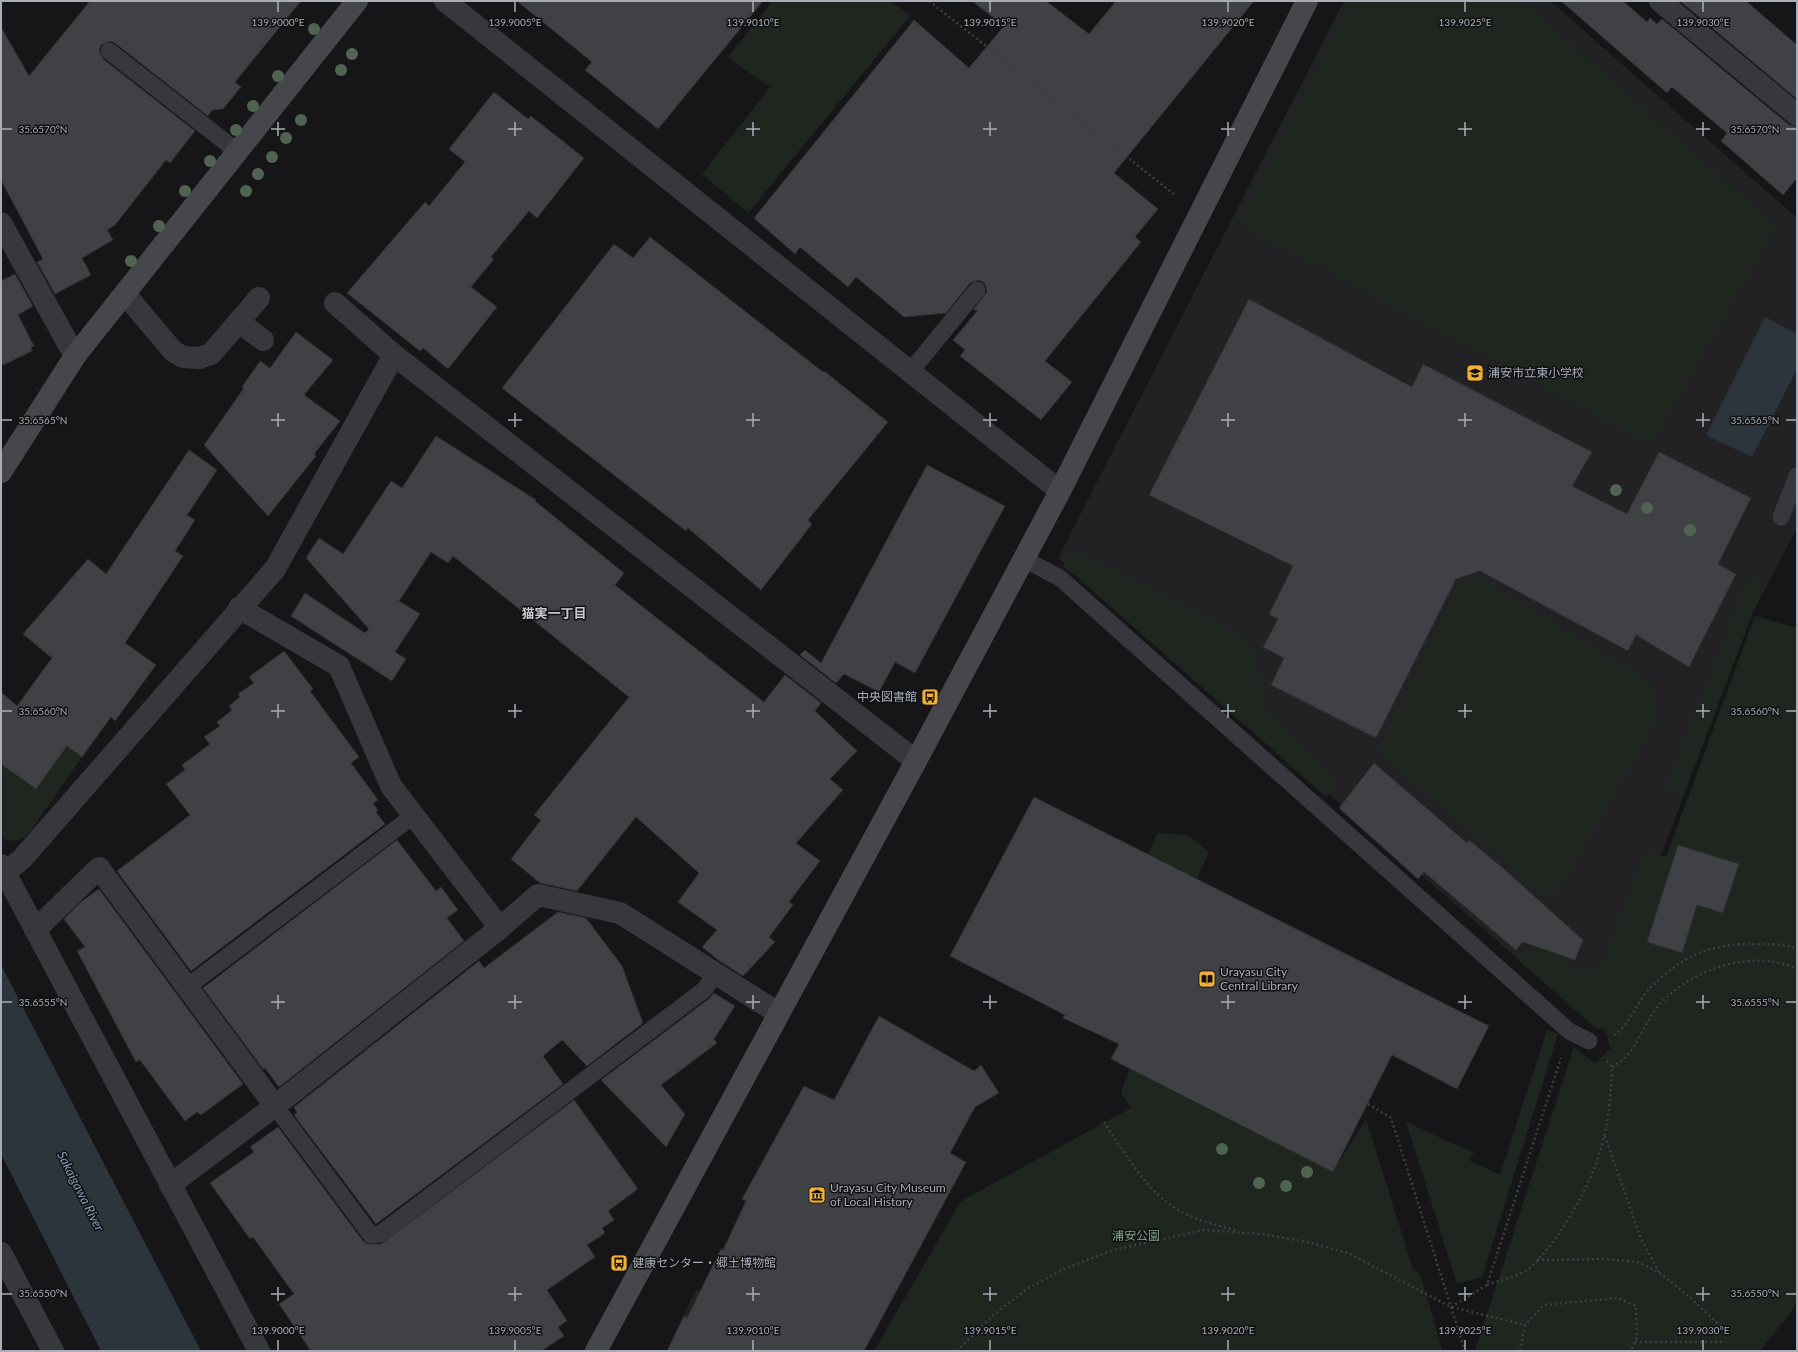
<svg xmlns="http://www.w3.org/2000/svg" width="1798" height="1352" viewBox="0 0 1798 1352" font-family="Lato,'Noto Sans JP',sans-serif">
	<rect width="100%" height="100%" fill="#161618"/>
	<polygon fill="#222225" points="1344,1 1550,1 1797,218 1797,528 1753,612 1596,1027 1058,558"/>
	<g fill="#1e261f">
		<polygon points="773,1 891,1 910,16 748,213 702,174 770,87 728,57"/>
		<polygon points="1350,1 1523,1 1776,226 1651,444 1238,223"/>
		<polygon points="1073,549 1244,636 1252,646 1256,655 1266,710 1338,782 1326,797 1077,577 1063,567"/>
		<polygon points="1478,576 1654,685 1658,719 1557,892 1540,893 1378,751 1458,583"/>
		<polygon points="1748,576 1764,583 1683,797 1665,790"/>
		<polygon points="1755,616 1797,628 1797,1298 1794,1308 1760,1351 1475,1351 1574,1047 1595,1063 1610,1049 1605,1029 1596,1028 1518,960 1540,933 1578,973 1599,970 1645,851 1666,857"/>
		<polygon points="67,746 82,757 27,836 15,841 4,839 1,833 1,764 36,789"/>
		<polygon points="1158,833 1188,835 1209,852 1197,878 1190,875 1167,921 1147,855"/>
		<polygon points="1547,1030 1558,1034 1482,1277 1457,1284 1406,1122 1474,1153 1469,1160 1500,1175"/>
		<polygon points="1130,1069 1333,1172 1366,1119 1413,1269 1420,1274 1443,1351 874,1351 961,1201 1131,1108 1121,1093"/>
		<polygon points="696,1289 708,1296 709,1328 684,1316"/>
	</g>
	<g fill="#2c353c">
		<polygon points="1765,317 1797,334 1797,369 1752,457 1706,435"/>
		<polygon points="1,965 201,1351 101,1351 1,1154"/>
	</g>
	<g fill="#404145" stroke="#303034">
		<polygon points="90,1 301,1 235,82 241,87 223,109 212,110 208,116 115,43 110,41 101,45 99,50 103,59 195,131 170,163 166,160 115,225 107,230 113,240 82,258 91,275 55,294 37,262 43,259 1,180 1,27 29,76"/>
		<polygon points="517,1 763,1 658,129 585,70 592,62"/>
		<polygon points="972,1 1046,1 1089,34 1116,1 1254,1 1114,173 1158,209 1135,237 1141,242 1045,361 1072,382 1041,420 960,356 965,350 953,340 978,310 973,310 987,292 986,286 983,282 978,280 970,283 946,313 904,317 856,277 848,287 800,247 795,254 754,218 914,20 969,68 1004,26"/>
		<polygon points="1561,1 1623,1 1647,22 1650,18 1657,24 1662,19 1789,125 1797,127 1797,178 1783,195 1721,141 1727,133 1672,87 1667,93"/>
		<polygon points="1680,1 1746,1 1797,45 1797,99"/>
		<polygon points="494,92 528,119 531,116 584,158 537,218 529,211 491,257 494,259 471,287 497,307 448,369 423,348 420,351 347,293 425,202 429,206 465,162 449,149"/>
		<polygon points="650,237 823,372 824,371 888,422 808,520 812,524 761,590 688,528 686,531 502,388 614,244 633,258"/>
		<polygon points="15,274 33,306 18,315 34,346 31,347 32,351 1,366 1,277 3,280"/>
		<polygon points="1249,299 1412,387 1423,364 1592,452 1572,486 1627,514 1659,452 1751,498 1718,564 1736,574 1689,667 1636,635 1628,651 1480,571 1456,579 1376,738 1271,685 1284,658 1263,647 1278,619 1269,614 1293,566 1149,495"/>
		<polygon points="296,332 333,360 304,395 340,421 314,454 316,456 268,516 204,445 244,388 242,387 260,361 270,368"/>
		<polygon points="436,436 536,500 535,501 624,573 615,585 764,702 785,675 821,703 815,711 857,751 830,779 843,790 796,843 820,861 789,902 793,905 769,937 775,942 743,976 717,959 702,947 717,930 678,902 699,873 636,817 577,891 540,883 511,859 541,820 534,815 629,697 453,556 448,563 431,552 399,601 420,614 395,652 406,659 392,681 291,616 305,593 365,633 369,629 306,558 319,538 343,554 391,481 402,488"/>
		<polygon points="189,450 217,470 187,515 195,520 175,551 183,556 125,643 156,665 115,721 111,717 82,757 67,746 36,789 1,764 1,692 17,706 52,658 23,634 88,559 106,574"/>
		<polygon points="927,465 1005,506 915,673 895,662 879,692 844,674 836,683 800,655 805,650 821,663"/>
		<polygon points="284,651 313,689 310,691 359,757 351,763 378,800 373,803 378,810 376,812 385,824 191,971 117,871 190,815 166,784 185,770 182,765 210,744 204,737 220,726 217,722 232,710 229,706 240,697 238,694 254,683 249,677"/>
		<polygon points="1374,763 1467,843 1469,840 1504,869 1583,940 1575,960 1523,942 1516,950 1424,872 1418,879 1339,808"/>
		<polygon points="1034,797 1489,1026 1457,1089 1392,1055 1333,1172 1111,1059 1119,1044 1063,1018 1065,1015 950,956"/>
		<polygon points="397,840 436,891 441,887 458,910 447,918 464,941 279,1087 265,1068 263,1069 203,988"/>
		<polygon points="1678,845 1739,864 1723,913 1697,905 1682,953 1647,942"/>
		<polygon points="99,889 243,1084 201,1115 197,1112 185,1121 140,1060 136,1062 77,951 85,947 64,919 81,902"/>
		<polygon points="558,912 586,918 622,966 643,1023 587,1066 562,1040 543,1056 563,1084 376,1224 294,1115 297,1113 294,1107 479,961 484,968"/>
		<polygon points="714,993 735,1006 714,1039 717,1043 661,1085 685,1114 666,1147 601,1080 710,998"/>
		<polygon points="879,1016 974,1071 981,1065 999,1093 975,1107 950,1153 966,1162 864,1351 667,1351 684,1316 687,1318 721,1249 723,1250 746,1201 742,1199 804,1086 834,1100"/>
		<polygon points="574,1100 638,1189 608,1211 614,1220 602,1228 605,1233 587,1245 595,1257 547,1290 567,1321 558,1327 564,1336 541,1351 311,1351 279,1304 294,1294 253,1237 250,1239 210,1183 254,1152 250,1147 278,1127 363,1241 367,1244 381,1244"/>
	</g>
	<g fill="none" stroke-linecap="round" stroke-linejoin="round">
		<g stroke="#3d3f44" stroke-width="2.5" stroke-dasharray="2 3" stroke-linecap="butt">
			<polyline points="929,1 1175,195"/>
			<path d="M 1614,1035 C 1625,1031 1638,1002 1647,991 C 1651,986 1657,982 1662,977 C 1693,950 1720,943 1761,944 C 1772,944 1787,944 1797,949"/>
			<path d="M 1612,1067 C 1617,1064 1623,1060 1627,1056 C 1640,1041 1646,1019 1660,1004 C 1692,969 1752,948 1797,969"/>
			<polyline points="1368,1104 1391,1118 1464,1348 1463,1351"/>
			<path d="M 1104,1122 C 1124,1152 1148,1194 1180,1211 C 1199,1221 1219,1226 1239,1231"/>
			<polyline points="1605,1136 1641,1239 1659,1272"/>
			<polyline points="1537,1260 1605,1259 1638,1262 1660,1273 1686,1294 1723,1328"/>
			<path d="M 1487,1285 C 1498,1281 1519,1276 1527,1270 C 1545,1255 1557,1237 1569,1218 C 1601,1166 1610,1127 1612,1067 L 1606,1060"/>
			<polyline points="1451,1307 1487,1285 1561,1058"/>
			<polyline points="1635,1342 1722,1342"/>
			<polyline points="957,1351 992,1316 1027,1289 1064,1269 1113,1250 1204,1230 1262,1234 1307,1242 1348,1253 1451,1307 1525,1325"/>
			<polyline points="1520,1351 1525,1325 1544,1305 1618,1298 1636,1306 1637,1337 1631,1351"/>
		</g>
		<g stroke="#37383d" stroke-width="17">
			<polyline points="109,51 238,152"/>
			<polyline points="910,372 977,290"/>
			<polyline points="1781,517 1797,476"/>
			<polyline points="1024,559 1060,578 1569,1031 1589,1041"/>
			<polyline points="187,987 413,816"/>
			<polyline points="275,1106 371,1235 380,1234 704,990 716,974"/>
		</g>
		<g stroke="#37383d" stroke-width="22">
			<polyline points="445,1 1060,491"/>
			<polyline points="1660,1 1797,115"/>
			<polyline points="1,223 75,356"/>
			<polyline points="125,294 173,351 183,357 199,358 211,354 259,298"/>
			<polyline points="239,322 263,340"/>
			<polyline points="394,355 916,761"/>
			<polyline points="239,608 339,666 391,786 500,928 538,895 620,913 778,1013"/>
			<polyline points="1,865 259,1351"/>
			<polyline points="5,872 21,860 275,569 394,355 335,303"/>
			<polyline points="35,930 99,868 275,1106 500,928"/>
			<polyline points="170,1185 275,1106"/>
			<polyline points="1,1253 53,1351"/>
		</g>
		<g stroke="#45474d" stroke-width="22">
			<polyline points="1,472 75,356 357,1"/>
			<polyline points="596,1351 916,761 1060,491 1307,1"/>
		</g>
	</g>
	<g fill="#506452">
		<circle cx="314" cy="29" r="6"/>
		<circle cx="352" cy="54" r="6"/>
		<circle cx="341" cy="70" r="6"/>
		<circle cx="278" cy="76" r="6"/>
		<circle cx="253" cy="106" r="6"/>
		<circle cx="301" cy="120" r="6"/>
		<circle cx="236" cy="130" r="6"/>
		<circle cx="286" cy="138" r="6"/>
		<circle cx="272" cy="157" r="6"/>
		<circle cx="210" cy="161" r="6"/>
		<circle cx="258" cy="174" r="6"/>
		<circle cx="185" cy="191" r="6"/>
		<circle cx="246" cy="191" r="6"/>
		<circle cx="159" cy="226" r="6"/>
		<circle cx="131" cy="261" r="6"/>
		<circle cx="1616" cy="490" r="6"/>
		<circle cx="1647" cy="508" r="6"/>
		<circle cx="1690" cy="530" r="6"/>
		<circle cx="1222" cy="1149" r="6"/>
		<circle cx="1307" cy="1172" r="6"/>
		<circle cx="1259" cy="1183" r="6"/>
		<circle cx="1286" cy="1186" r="6"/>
	</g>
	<path fill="none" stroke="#a8adb8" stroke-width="1.5" d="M 278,2 L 278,12M 515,2 L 515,12M 753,2 L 753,12M 990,2 L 990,12M 1228,2 L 1228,12M 1465,2 L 1465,12M 1703,2 L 1703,12M 278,122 L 278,136M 515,122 L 515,136M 753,122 L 753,136M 990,122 L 990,136M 1228,122 L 1228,136M 1465,122 L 1465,136M 1703,122 L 1703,136M 2,129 L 12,129M 271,129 L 285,129M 508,129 L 522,129M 746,129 L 760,129M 983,129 L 997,129M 1221,129 L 1235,129M 1458,129 L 1472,129M 1696,129 L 1710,129M 1786,129 L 1796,129M 278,413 L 278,427M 515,413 L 515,427M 753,413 L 753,427M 990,413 L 990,427M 1228,413 L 1228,427M 1465,413 L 1465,427M 1703,413 L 1703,427M 2,420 L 12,420M 271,420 L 285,420M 508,420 L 522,420M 746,420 L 760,420M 983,420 L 997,420M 1221,420 L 1235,420M 1458,420 L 1472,420M 1696,420 L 1710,420M 1786,420 L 1796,420M 278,704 L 278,718M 515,704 L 515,718M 753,704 L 753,718M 990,704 L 990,718M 1228,704 L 1228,718M 1465,704 L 1465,718M 1703,704 L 1703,718M 2,711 L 12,711M 271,711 L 285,711M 508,711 L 522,711M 746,711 L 760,711M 983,711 L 997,711M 1221,711 L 1235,711M 1458,711 L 1472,711M 1696,711 L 1710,711M 1786,711 L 1796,711M 278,995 L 278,1009M 515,995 L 515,1009M 753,995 L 753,1009M 990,995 L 990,1009M 1228,995 L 1228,1009M 1465,995 L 1465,1009M 1703,995 L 1703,1009M 2,1002 L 12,1002M 271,1002 L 285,1002M 508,1002 L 522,1002M 746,1002 L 760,1002M 983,1002 L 997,1002M 1221,1002 L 1235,1002M 1458,1002 L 1472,1002M 1696,1002 L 1710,1002M 1786,1002 L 1796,1002M 278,1287 L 278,1301M 515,1287 L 515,1301M 753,1287 L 753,1301M 990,1287 L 990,1301M 1228,1287 L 1228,1301M 1465,1287 L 1465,1301M 1703,1287 L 1703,1301M 2,1294 L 12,1294M 271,1294 L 285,1294M 508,1294 L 522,1294M 746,1294 L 760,1294M 983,1294 L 997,1294M 1221,1294 L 1235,1294M 1458,1294 L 1472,1294M 1696,1294 L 1710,1294M 1786,1294 L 1796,1294M 278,1340 L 278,1350M 515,1340 L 515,1350M 753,1340 L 753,1350M 990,1340 L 990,1350M 1228,1340 L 1228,1350M 1465,1340 L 1465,1350M 1703,1340 L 1703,1350"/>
	<defs>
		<g id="school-square" transform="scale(0.9)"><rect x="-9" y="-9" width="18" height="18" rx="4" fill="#f2b134" stroke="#111113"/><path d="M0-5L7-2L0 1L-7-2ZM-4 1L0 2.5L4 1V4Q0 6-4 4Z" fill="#111"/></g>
		<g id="bus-square" transform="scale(0.9)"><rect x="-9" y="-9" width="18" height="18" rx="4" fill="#f2b134" stroke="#111113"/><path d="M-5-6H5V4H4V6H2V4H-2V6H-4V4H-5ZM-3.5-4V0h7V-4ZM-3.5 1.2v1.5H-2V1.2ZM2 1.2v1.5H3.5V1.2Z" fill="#111"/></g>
		<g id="library-square" transform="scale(0.9)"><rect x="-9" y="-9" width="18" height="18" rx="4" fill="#f2b134" stroke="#111113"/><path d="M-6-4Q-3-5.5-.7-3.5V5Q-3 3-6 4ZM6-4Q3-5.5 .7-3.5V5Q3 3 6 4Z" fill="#111"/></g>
		<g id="museum-square" transform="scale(0.9)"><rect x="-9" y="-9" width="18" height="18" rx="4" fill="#f2b134" stroke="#111113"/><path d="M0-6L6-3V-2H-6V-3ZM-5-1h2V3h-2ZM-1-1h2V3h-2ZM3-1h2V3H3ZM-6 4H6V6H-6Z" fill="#111"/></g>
	</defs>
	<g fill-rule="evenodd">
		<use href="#school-square" x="1475" y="373"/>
		<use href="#bus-square" x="930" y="697"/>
		<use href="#library-square" x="1207" y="979"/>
		<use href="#museum-square" x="817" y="1195"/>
		<use href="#bus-square" x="619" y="1263"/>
	</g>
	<g text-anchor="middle" stroke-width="3" stroke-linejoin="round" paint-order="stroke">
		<g font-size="12" fill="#a8adb8" stroke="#111113" text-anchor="start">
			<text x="1488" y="377">浦安市立東小学校</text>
			<text x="917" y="701" text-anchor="end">中央図書館</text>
			<text x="1220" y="976">Urayasu City<tspan x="1220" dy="14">Central Library</tspan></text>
			<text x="830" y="1192">Urayasu City Museum<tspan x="830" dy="14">of Local History</tspan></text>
			<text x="632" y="1267">健康センター・郷土博物館</text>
		</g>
		<g font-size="12" fill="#7fa381" stroke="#111113">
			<text x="1136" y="1240">浦安公園</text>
		</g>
		<g font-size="13" font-weight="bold" fill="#c9ccd4" stroke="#111113">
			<text x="554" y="618">猫実一丁目</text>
		</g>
		<g font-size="13" font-style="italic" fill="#7f9bb3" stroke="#111113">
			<text transform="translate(81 1191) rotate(63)" y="5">Sakaigawa River</text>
		</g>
	</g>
	<g font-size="10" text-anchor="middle" fill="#a8adb8" stroke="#111113" stroke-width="3" stroke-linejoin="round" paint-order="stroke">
		<text x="278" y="26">139.9000°E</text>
		<text x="515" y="26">139.9005°E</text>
		<text x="753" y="26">139.9010°E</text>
		<text x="990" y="26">139.9015°E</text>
		<text x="1228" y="26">139.9020°E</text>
		<text x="1465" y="26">139.9025°E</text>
		<text x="1703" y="26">139.9030°E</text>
		<text x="43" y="133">35.6570°N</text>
		<text x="1755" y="133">35.6570°N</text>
		<text x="43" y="424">35.6565°N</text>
		<text x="1755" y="424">35.6565°N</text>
		<text x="43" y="715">35.6560°N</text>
		<text x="1755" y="715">35.6560°N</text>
		<text x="43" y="1006">35.6555°N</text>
		<text x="1755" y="1006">35.6555°N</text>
		<text x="43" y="1297">35.6550°N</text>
		<text x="1755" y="1297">35.6550°N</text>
		<text x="278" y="1334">139.9000°E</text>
		<text x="515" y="1334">139.9005°E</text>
		<text x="753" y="1334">139.9010°E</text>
		<text x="990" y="1334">139.9015°E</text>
		<text x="1228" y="1334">139.9020°E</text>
		<text x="1465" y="1334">139.9025°E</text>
		<text x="1703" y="1334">139.9030°E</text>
	</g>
	<rect width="1798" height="1352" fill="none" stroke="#a8adb8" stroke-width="4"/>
</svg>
